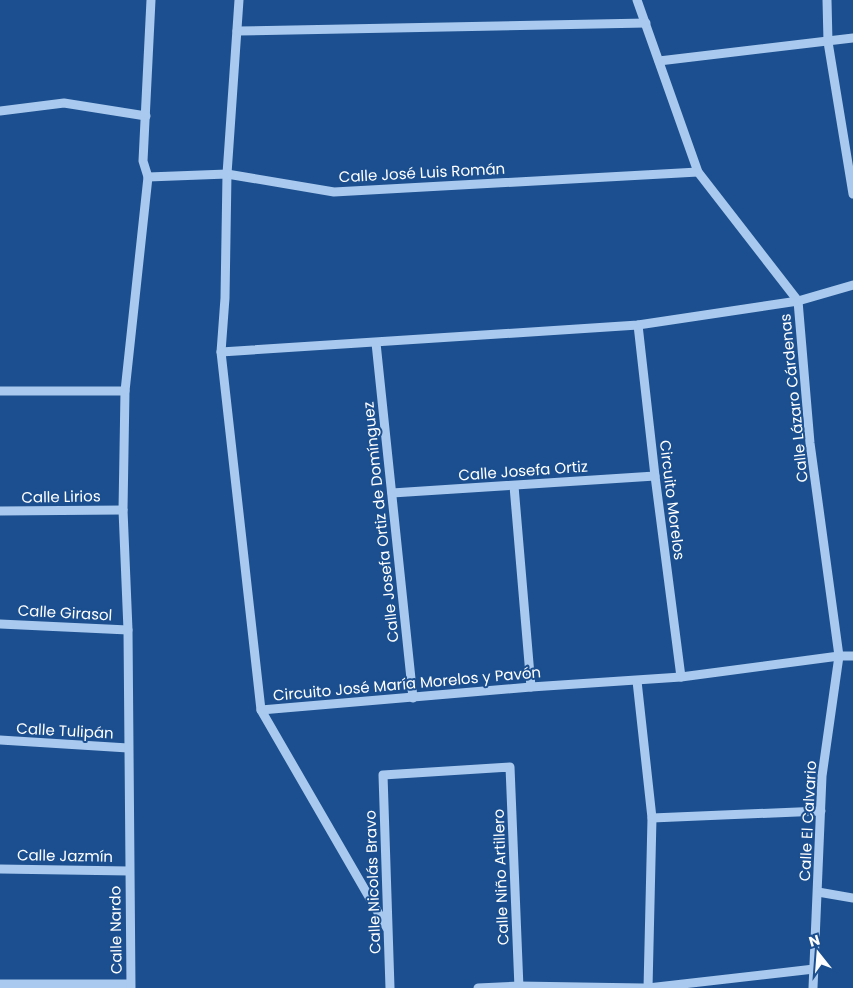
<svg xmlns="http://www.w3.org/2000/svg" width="853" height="988" viewBox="0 0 853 988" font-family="Poppins,sans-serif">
	<rect width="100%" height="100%" fill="#1b4f8f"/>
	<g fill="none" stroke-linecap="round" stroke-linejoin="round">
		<g stroke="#a9c9ee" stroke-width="9">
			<polyline points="239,0 227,174 225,298 221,352 261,710 387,928"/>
			<polyline points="637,0 698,172 798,301 810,443 839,656 822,776 813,988"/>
			<polyline points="827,0 828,42 853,194"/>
			<polyline points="237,31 646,23"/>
			<polyline points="659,61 853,38"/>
			<polyline points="0,111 64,103 146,116"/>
			<polyline points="148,177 227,174 334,192 698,172"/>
			<polyline points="638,325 655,476 681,677"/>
			<polyline points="376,343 413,698"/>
			<polyline points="221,352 638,325 798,301 853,285"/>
			<polyline points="0,391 125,391"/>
			<polyline points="514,486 531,687"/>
			<polyline points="392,493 655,476"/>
			<polyline points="0,511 123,510"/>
			<polyline points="0,624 128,630"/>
			<polyline points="637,681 652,818 648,988"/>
			<polyline points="261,710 531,687 681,677 839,656 853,656"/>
			<polyline points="0,740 128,748"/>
			<polyline points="652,818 821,811"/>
			<polyline points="0,869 129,871"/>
			<polyline points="818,892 853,898"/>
			<polyline points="0,984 130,984"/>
			<polyline points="131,988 128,630 123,510 125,391 148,177 143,161 151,0"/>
			<polyline points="390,988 383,775 510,767 519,988"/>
			<polyline points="478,988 519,986 643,988"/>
			<polyline points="648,988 814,969"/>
		</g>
	</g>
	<g text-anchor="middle" stroke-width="4" stroke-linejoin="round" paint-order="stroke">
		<g font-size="15" fill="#fff" stroke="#1b4f8f">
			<text transform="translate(422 173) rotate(-3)" y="5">Calle José Luis Román</text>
			<text transform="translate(794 398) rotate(-96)" y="5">Calle Lázaro Cárdenas</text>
			<text transform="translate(523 471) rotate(-4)" y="5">Calle Josefa Ortiz</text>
			<text transform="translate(61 497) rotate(-1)" y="5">Calle Lirios</text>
			<text transform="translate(672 500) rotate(83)" y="5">Circuito Morelos</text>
			<text transform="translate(381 522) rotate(-96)" y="5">Calle Josefa Ortiz de Domínguez</text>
			<text transform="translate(65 613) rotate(3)" y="5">Calle Girasol</text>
			<text transform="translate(407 684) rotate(-5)" y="5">Circuito José María Morelos y Pavón</text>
			<text transform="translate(65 731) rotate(3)" y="5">Calle Tulipán</text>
			<text transform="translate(808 821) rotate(-87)" y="5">Calle El Calvario</text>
			<text transform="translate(65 856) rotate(1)" y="5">Calle Jazmín</text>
			<text transform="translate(501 877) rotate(-92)" y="5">Calle Niño Artillero</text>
			<text transform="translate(373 882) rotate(-92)" y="5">Calle Nicolás Bravo</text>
			<text transform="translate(116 930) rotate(-91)" y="5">Calle Nardo</text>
		</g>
	</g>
	<g transform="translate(818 953) rotate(343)" stroke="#1b4f8f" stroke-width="4" paint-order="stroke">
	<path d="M0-4L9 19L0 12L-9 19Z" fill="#ffffff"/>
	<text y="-8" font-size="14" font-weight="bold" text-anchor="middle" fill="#ffffff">N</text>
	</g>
</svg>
